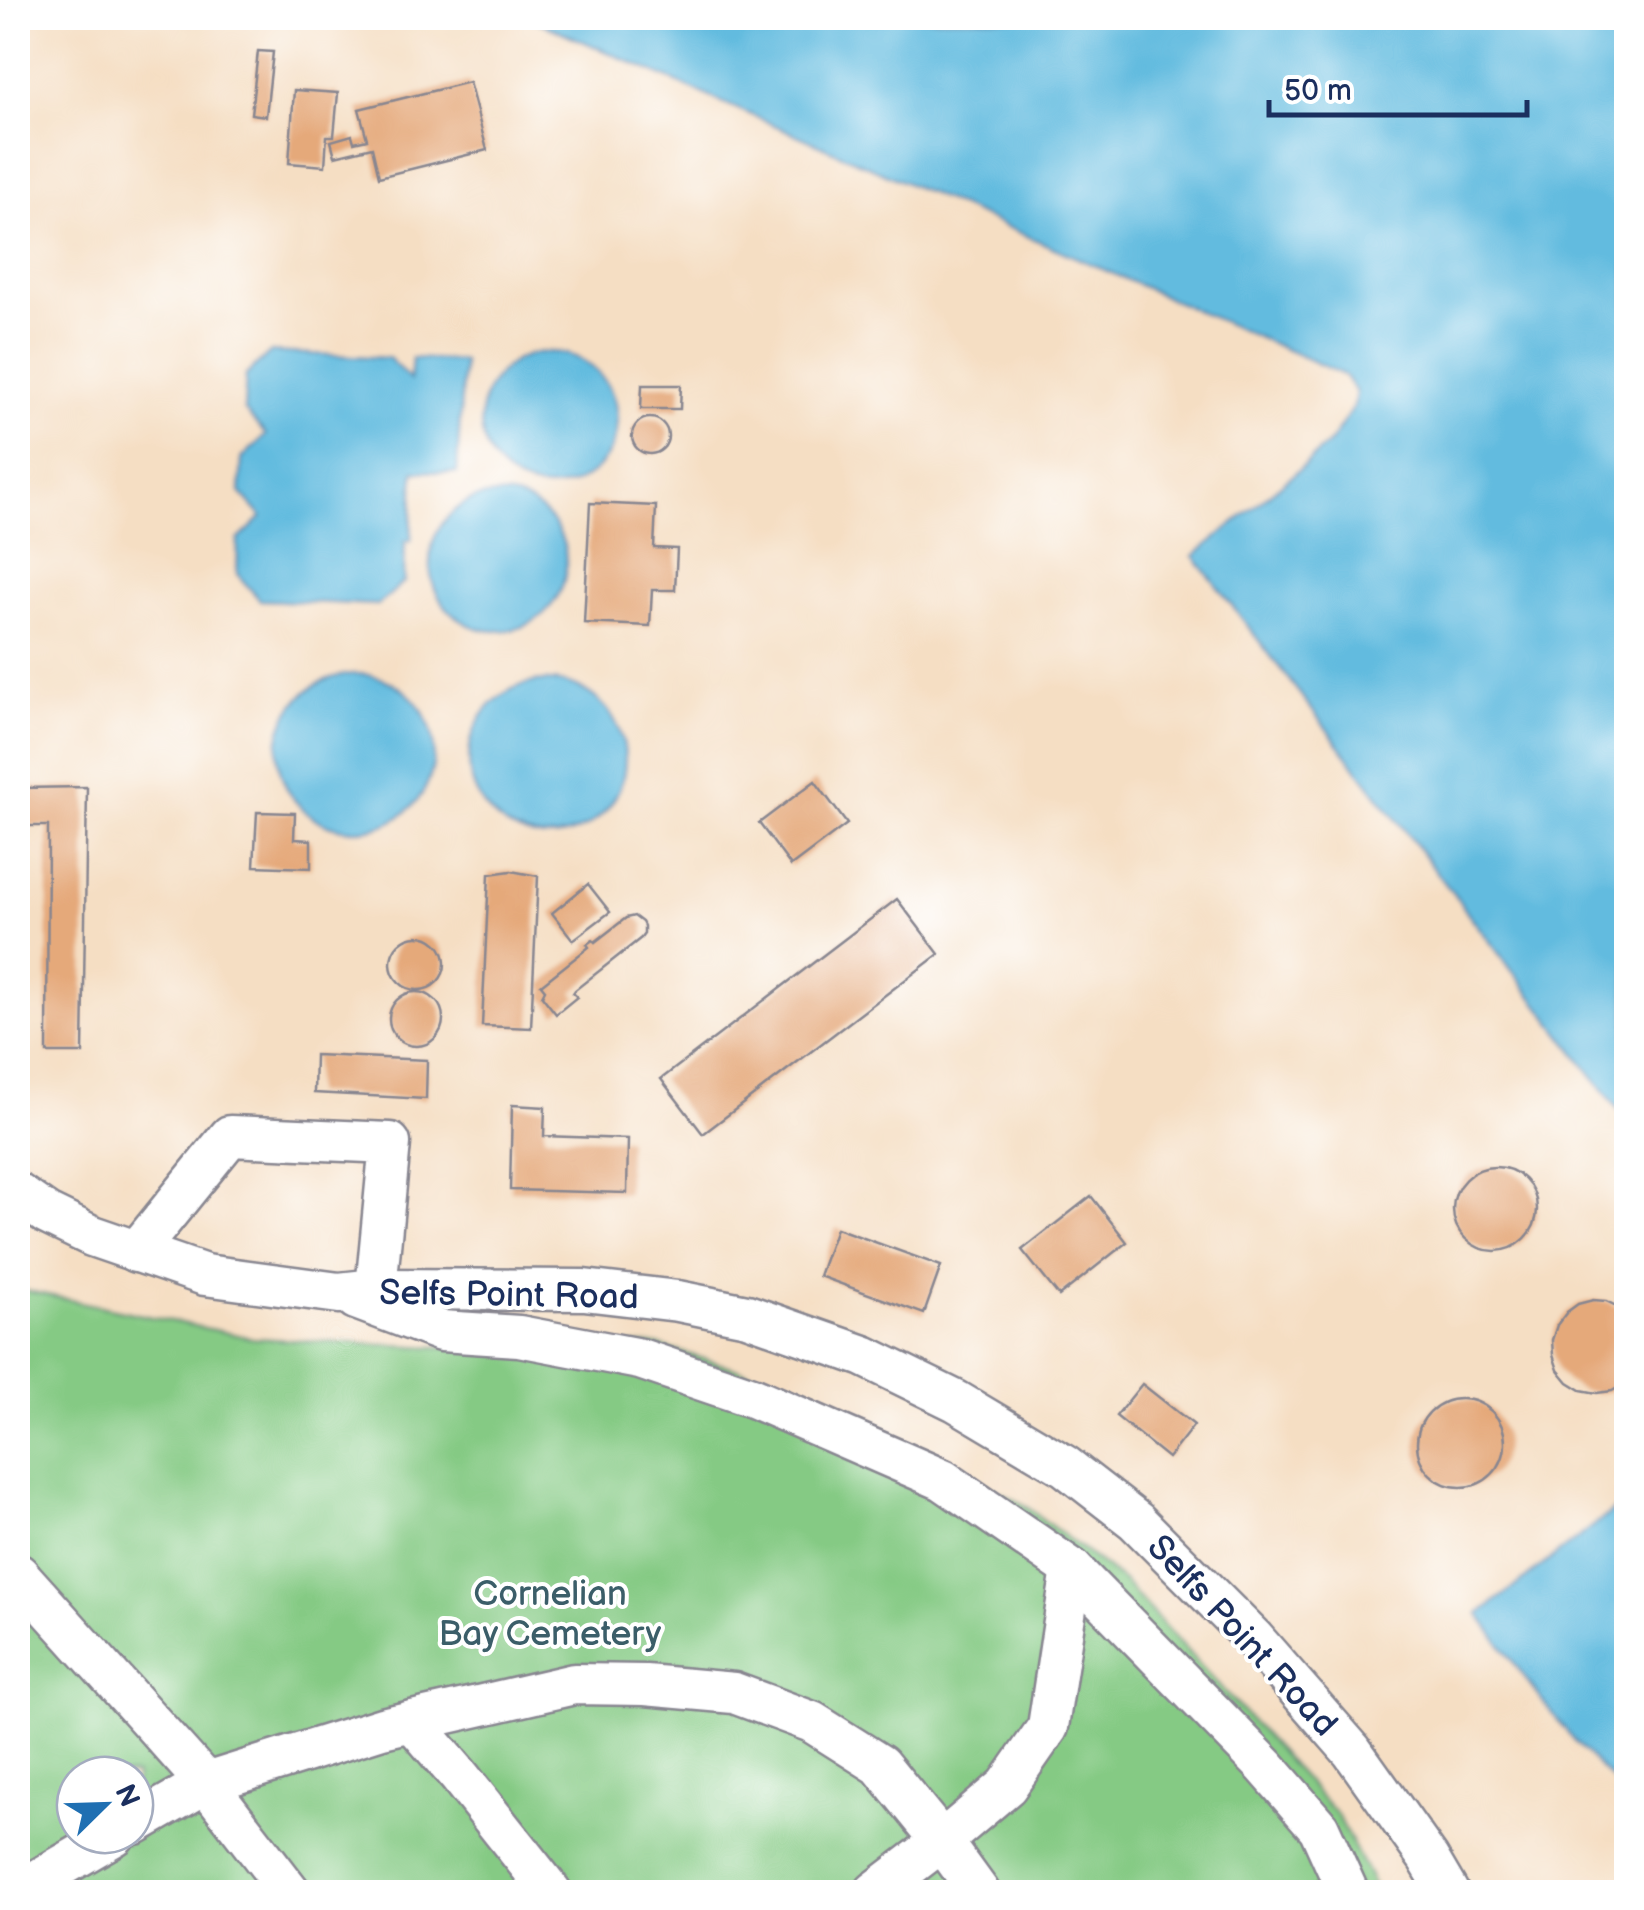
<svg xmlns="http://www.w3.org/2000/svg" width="1644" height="1910" viewBox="0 0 1644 1910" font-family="'Balsamiq Sans',sans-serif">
	<rect width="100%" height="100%" fill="#fff"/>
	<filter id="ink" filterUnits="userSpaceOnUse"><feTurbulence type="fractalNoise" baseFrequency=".01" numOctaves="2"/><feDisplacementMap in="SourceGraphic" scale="20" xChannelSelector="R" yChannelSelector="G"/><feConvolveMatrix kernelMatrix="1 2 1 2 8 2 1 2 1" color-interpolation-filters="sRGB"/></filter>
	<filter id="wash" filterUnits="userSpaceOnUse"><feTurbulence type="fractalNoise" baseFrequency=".0048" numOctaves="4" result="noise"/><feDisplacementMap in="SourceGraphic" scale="40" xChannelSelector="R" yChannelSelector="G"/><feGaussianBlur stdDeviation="2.25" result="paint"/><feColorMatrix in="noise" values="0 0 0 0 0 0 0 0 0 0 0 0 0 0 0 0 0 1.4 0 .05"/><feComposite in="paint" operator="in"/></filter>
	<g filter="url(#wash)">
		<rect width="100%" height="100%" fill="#f5dec3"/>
		<path fill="#85ca84" stroke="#507c71" stroke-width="2.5" fill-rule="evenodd" d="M 18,1289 L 252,1338 L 433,1347 L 657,1345 L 744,1371 L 838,1407 L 1023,1504 L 1124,1582 L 1338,1816 L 1377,1892 L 18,1892 ZM 75,1775 L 135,1775 L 135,1835 L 75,1835 Z"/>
		<g fill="#62bbdf" stroke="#3e759e" stroke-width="2.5">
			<polygon points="530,18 1626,18 1626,1119 1194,556 1300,469 1331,441 1354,406 1356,392 1344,375"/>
			<circle cx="549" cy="420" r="68"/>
			<polygon points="271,352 389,358 410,380 412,358 463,361 457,473 414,471 411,541 405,541 404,582 378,605 260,600 237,574 238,540 262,517 240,492 242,458 266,435 244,410 246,375"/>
			<circle cx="498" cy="563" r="68"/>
			<circle cx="356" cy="752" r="78"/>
			<circle cx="547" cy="759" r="78"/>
			<path d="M 1626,1501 L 1626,1793 C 1569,1742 1523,1676 1479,1614 Z"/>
		</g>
		<g id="blocks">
			<g fill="#e5a97a">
				<polygon points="258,51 273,52 266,116 251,114"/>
				<polygon points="469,82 487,150 379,177 372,147 335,156 331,141 352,135 354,142 367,139 359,109"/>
				<polygon points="294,90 338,93 334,136 327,136 325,166 289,163"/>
				<polygon points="642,385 681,385 680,409 641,409"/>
				<circle cx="650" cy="436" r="18"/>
				<polygon points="590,503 656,506 654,548 677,549 675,590 652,590 650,626 584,623"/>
				<polygon points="815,781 847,824 791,866 759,823"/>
				<polygon points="87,787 83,1053 47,1053 48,826 18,826 18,788"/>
				<polygon points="257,812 295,813 294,839 311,840 311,868 254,866"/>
				<polygon points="511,871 538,876 531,1028 482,1026 489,874"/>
				<polygon points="588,884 610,912 573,940 552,913"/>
				<polygon points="897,899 939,954 703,1134 661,1079"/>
				<polygon points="634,916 642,922 644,926 644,934 641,938 575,990 573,993 577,997 556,1014 542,996 545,990 541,985 589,947 587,944 593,940 595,942 626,918"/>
				<circle cx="418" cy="963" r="27"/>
				<circle cx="416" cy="1019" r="27"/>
				<polygon points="315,1055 427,1060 426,1099 314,1093"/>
				<polygon points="512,1105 545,1107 544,1136 628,1139 627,1193 510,1190"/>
				<circle cx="1495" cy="1209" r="42"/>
				<polygon points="1091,1196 1127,1242 1059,1296 1022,1250"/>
				<polygon points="836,1228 941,1266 924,1314 819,1276"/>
				<polygon points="1593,1300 1606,1301 1626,1311 1626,1383 1612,1391 1597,1393 1581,1390 1568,1382 1558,1370 1553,1355 1552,1340 1557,1325 1567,1312 1578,1304"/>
				<polygon points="1142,1384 1194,1425 1168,1458 1116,1416"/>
				<circle cx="1461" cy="1443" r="44"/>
			</g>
		</g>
	</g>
	<g filter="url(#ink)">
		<use href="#blocks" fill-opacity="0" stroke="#888690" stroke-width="2.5"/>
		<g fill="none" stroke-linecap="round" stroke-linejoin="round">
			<g stroke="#888690" stroke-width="45">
				<g id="minor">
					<polyline points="18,1194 47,1214 92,1236 205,1275 339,1293 376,1289 584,1290 678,1301 747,1315 864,1356 956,1401 1065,1466 1136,1521 1254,1639 1352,1751 1428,1858 1448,1892"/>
					<polyline points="136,1252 230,1136 390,1143 376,1289"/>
					<polyline points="356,1299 441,1331 519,1336 640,1359 752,1397 943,1480 1072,1569 1265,1766 1319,1828 1348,1892"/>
					<polyline points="18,1574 206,1783 290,1892"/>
					<polyline points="412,1721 460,1777 551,1892"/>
					<polyline points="135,1824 206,1783 382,1728 574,1684 645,1685 734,1693 812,1722 880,1765 942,1841 979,1892"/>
					<polyline points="23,1892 36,1881 115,1835"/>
					<polyline points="875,1892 942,1841 1007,1786 1048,1727 1072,1569"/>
				</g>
			</g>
			<use href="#minor" stroke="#fff" stroke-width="40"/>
		</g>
	</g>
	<g text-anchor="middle" stroke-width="8" stroke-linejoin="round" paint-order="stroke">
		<g font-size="35" fill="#1b2f5e" stroke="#fff">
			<text transform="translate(509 1294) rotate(1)" y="12">Selfs Point Road</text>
			<text transform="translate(1243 1635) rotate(47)" y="12">Selfs Point Road</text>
		</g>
		<g font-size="35" fill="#3b5e69" stroke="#fff">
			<text x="550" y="1605">Cornelian<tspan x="550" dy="40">Bay Cemetery</tspan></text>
		</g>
	</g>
	<rect width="1644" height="1910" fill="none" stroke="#fff" stroke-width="60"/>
	<g transform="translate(105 1805) rotate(67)"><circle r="48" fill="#ffffff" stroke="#a4acbf" stroke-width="2.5"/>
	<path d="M0-8L18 38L0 25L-18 38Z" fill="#1f6fb2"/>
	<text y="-15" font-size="28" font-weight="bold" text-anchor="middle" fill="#1b2f5e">N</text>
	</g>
	<path d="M1269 100v15h258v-15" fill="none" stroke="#1b2f5e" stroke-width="5"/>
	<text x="1284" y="100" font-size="30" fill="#1b2f5e" stroke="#ffffff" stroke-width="8" paint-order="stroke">50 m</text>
</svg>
